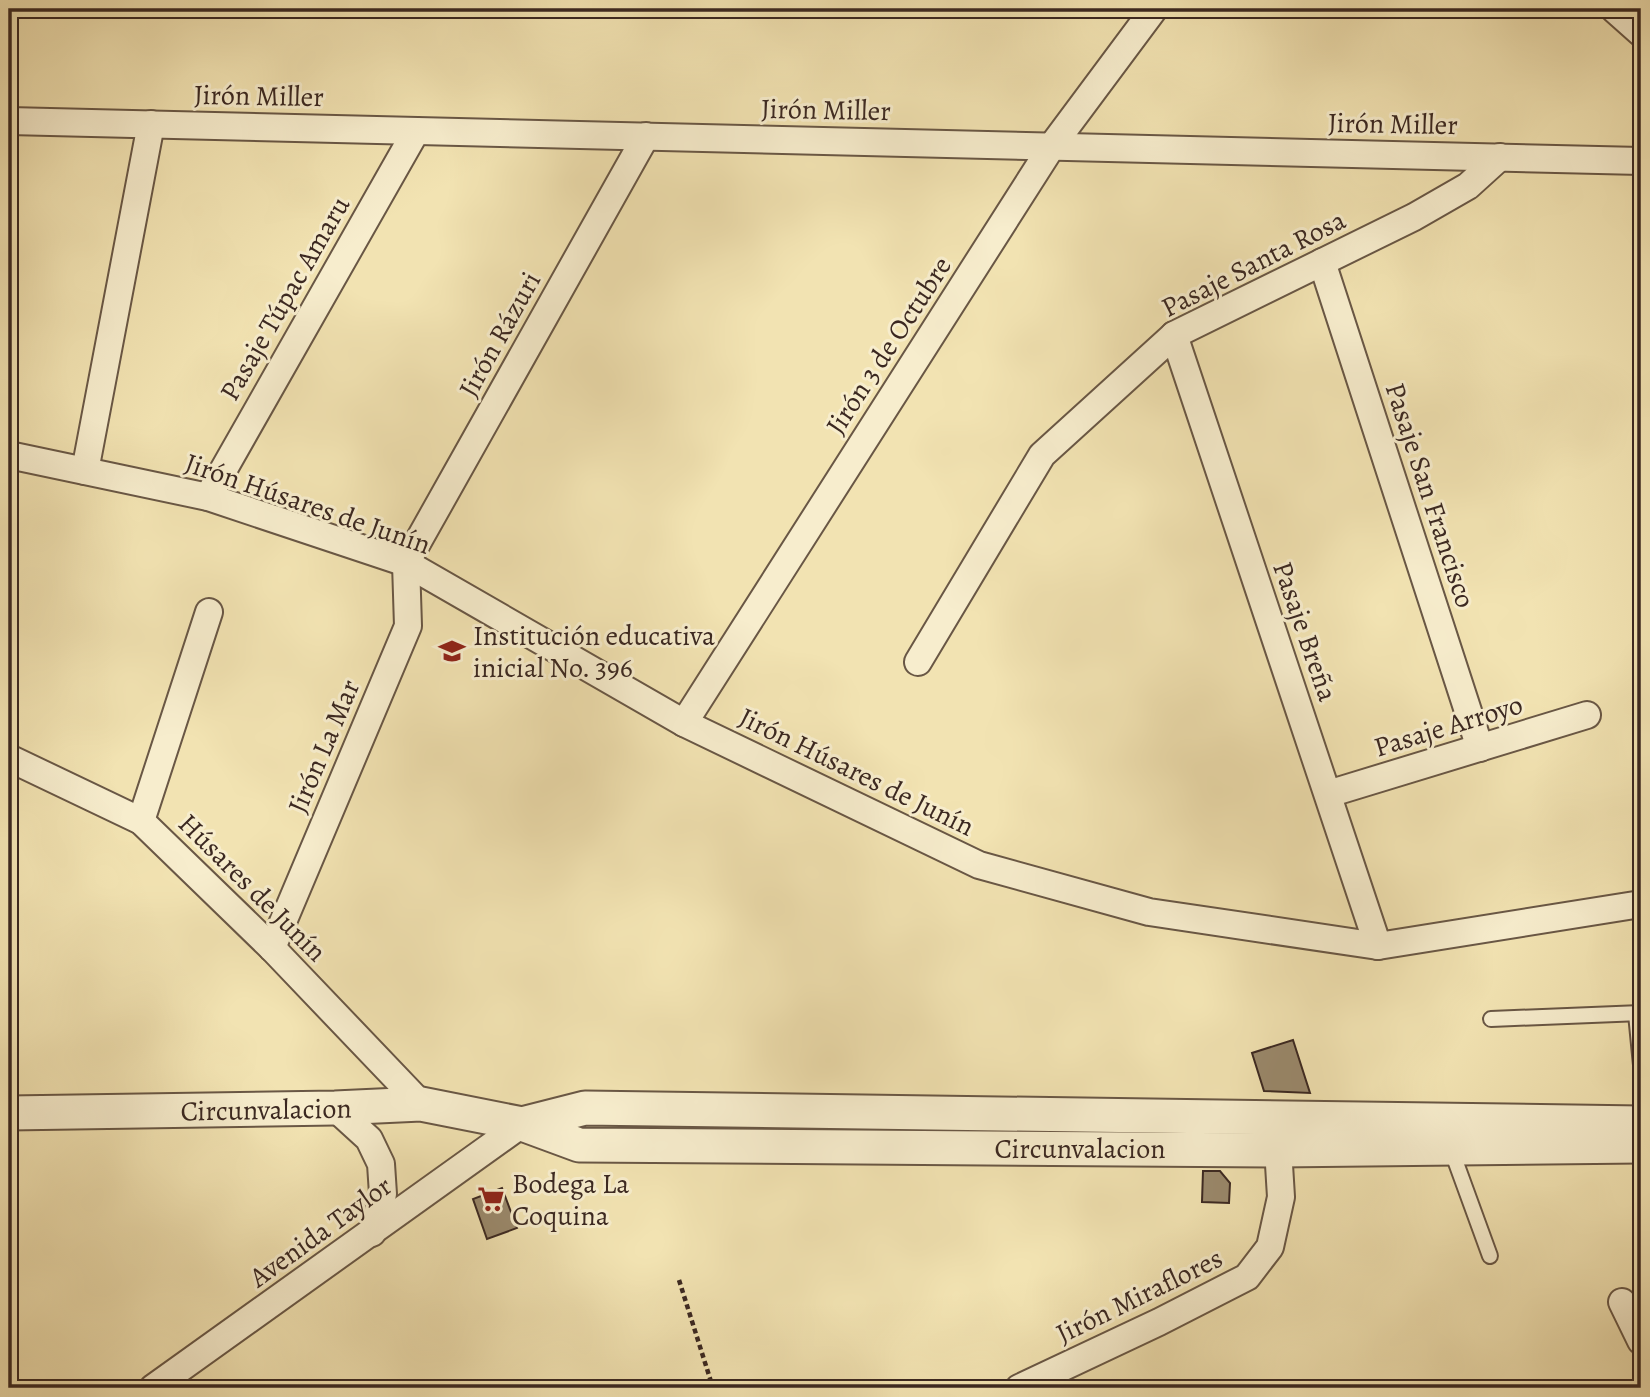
<svg xmlns="http://www.w3.org/2000/svg" width="1650" height="1397" viewBox="0 0 1650 1397" font-family="Alegreya,serif">
	<rect width="100%" height="100%" fill="#f2e3b2"/>
	<filter id="stains"><feTurbulence type="fractalNoise" baseFrequency=".00286" numOctaves="4"/><feColorMatrix values="0 0 0 0 .2 0 0 0 0 .09 0 0 0 0 .02 0 0 0 .5 -.17"/></filter>
	<radialGradient id="worn" r=".72"><stop offset=".6" stop-color="#630" stop-opacity="0"/><stop offset="1" stop-color="#630" stop-opacity=".3"/></radialGradient>
	<g fill="#9a896c" stroke="#3b2821" stroke-width="2">
		<polygon points="1293,1040 1310,1093 1264,1091 1252,1053"/>
		<polygon points="1203,1171 1220,1171 1230,1183 1229,1203 1202,1202"/>
		<polygon points="502,1188 517,1228 487,1239 473,1199"/>
	</g>
	<g fill="none" stroke-linecap="round" stroke-linejoin="round">
		<g stroke="#695745" stroke-width="18">
			<g id="service">
				<polyline points="1636,1014 1641,1065"/>
				<polyline points="1491,1019 1641,1013"/>
				<polyline points="1451,1149 1490,1256"/>
			</g>
		</g>
		<g stroke="#695745" stroke-width="30">
			<g id="minor">
				<polyline points="1614,9 1641,33"/>
				<polyline points="9,121 1641,161"/>
				<polyline points="1322,262 1480,748"/>
				<polyline points="1174,335 1378,946"/>
				<polyline points="9,455 208,497 406,563 684,723 979,865 1149,912 1378,946 1641,904"/>
				<polyline points="85,471 151,124"/>
				<polyline points="208,497 416,131"/>
				<polyline points="918,662 1042,455 1174,335 1414,217 1468,186 1500,157"/>
				<polyline points="684,723 1052,146 1154,9"/>
				<polyline points="9,758 141,821 272,948 421,1104"/>
				<polyline points="1328,794 1587,715"/>
				<polyline points="141,821 209,612"/>
				<polyline points="272,948 408,626 406,563 646,136"/>
				<polyline points="335,1108 369,1139 381,1164 383,1194 372,1233"/>
				<polyline points="1622,1302 1641,1341"/>
				<polyline points="153,1388 522,1124"/>
				<polyline points="1019,1388 1159,1322 1247,1277 1270,1247 1281,1197 1277,1132"/>
			</g>
		</g>
		<g stroke="#695745" stroke-width="37">
			<g id="tertiary">
				<polyline points="9,1113 335,1108 421,1104 522,1124 579,1145 1278,1150 1641,1146"/>
				<polyline points="522,1124 585,1108 1641,1123"/>
			</g>
		</g>
		<polyline stroke="#3b2821" stroke-width="4.5" stroke-dasharray="5 3.5" stroke-linecap="butt" points="679,1280 713,1388"/>
		<use href="#service" stroke="#f7edcd" stroke-width="14"/>
		<use href="#minor" stroke="#f7edcd" stroke-width="26"/>
		<use href="#tertiary" stroke="#f7edcd" stroke-width="33"/>
	</g>
	<defs>
		<g id="school-bare" transform="scale(2.1)"><path d="M0-5L7-2L0 1L-7-2ZM-4 1L0 2.5L4 1V4Q0 6-4 4Z" fill="#8f2418" stroke="#f7edcd" stroke-width="2.5" paint-order="stroke"/></g>
		<g id="supermarket-bare" transform="scale(2.1)"><path d="M-6-5.5h2.5l.6 2H6L4.5 2H-2.5L-4.4-4H-6ZM-1.5 3.2a1.3 1.3 0 1 0 .1 0ZM3 3.2a1.3 1.3 0 1 0 .1 0Z" fill="#8f2418" stroke="#f7edcd" stroke-width="2.5" paint-order="stroke"/></g>
	</defs>
	<g fill-rule="evenodd">
		<use href="#school-bare" x="452" y="651"/>
		<use href="#supermarket-bare" x="491" y="1199"/>
	</g>
	<g text-anchor="middle" stroke-width="6" stroke-linejoin="round" paint-order="stroke">
		<g font-size="28" fill="#3b2821" stroke="#f7edcd">
			<text transform="translate(259 95) rotate(1)" y="10">Jirón Miller</text>
			<text transform="translate(826 109) rotate(1)" y="10">Jirón Miller</text>
			<text transform="translate(1393 123) rotate(1)" y="10">Jirón Miller</text>
			<text transform="translate(1253 263) rotate(-27)" y="10">Pasaje Santa Rosa</text>
			<text transform="translate(284 298) rotate(-60)" y="10">Pasaje Túpac Amaru</text>
			<text transform="translate(499 334) rotate(-61)" y="10">Jirón Rázuri</text>
			<text transform="translate(888 345) rotate(-57)" y="10">Jirón 3 de Octubre</text>
			<text transform="translate(1431 495) rotate(72)" y="10">Pasaje San Francisco</text>
			<text transform="translate(308 503) rotate(19)" y="10">Jirón Húsares de Junín</text>
			<text transform="translate(1306 631) rotate(71)" y="10">Pasaje Breña</text>
			<text transform="translate(1448 725) rotate(-17)" y="10">Pasaje Arroyo</text>
			<text transform="translate(323 746) rotate(-67)" y="10">Jirón La Mar</text>
			<text transform="translate(857 771) rotate(26)" y="10">Jirón Húsares de Junín</text>
			<text transform="translate(253 887) rotate(45)" y="10">Húsares de Junín</text>
			<text transform="translate(266 1109) rotate(-1)" y="10">Circunvalacion</text>
			<text x="1080" y="1158">Circunvalacion</text>
			<text transform="translate(320 1231) rotate(-36)" y="10">Avenida Taylor</text>
			<text transform="translate(1139 1295) rotate(-26)" y="10">Jirón Miraflores</text>
		</g>
		<g font-size="28" fill="#3b2821" stroke="#f7edcd" text-anchor="start">
			<text x="473" y="645">Institución educativa<tspan x="473" dy="32">inicial No. 396</tspan></text>
			<text x="512" y="1193">Bodega La<tspan x="512" dy="32">Coquina</tspan></text>
		</g>
	</g>
	<rect width="1650" height="1397" fill="none" stroke="#f2e3b2" stroke-width="35"/>
	<rect x="10" y="10" width="1629" height="1376" fill="none" stroke="#3b2821" stroke-width="3.5"/>
	<rect x="18" y="18" width="1615" height="1362" fill="none" stroke="#3b2821" stroke-width="2"/>
	<rect width="100%" height="100%" filter="url(#stains)"/>
	<rect width="100%" height="100%" fill="url(#worn)"/>
</svg>
